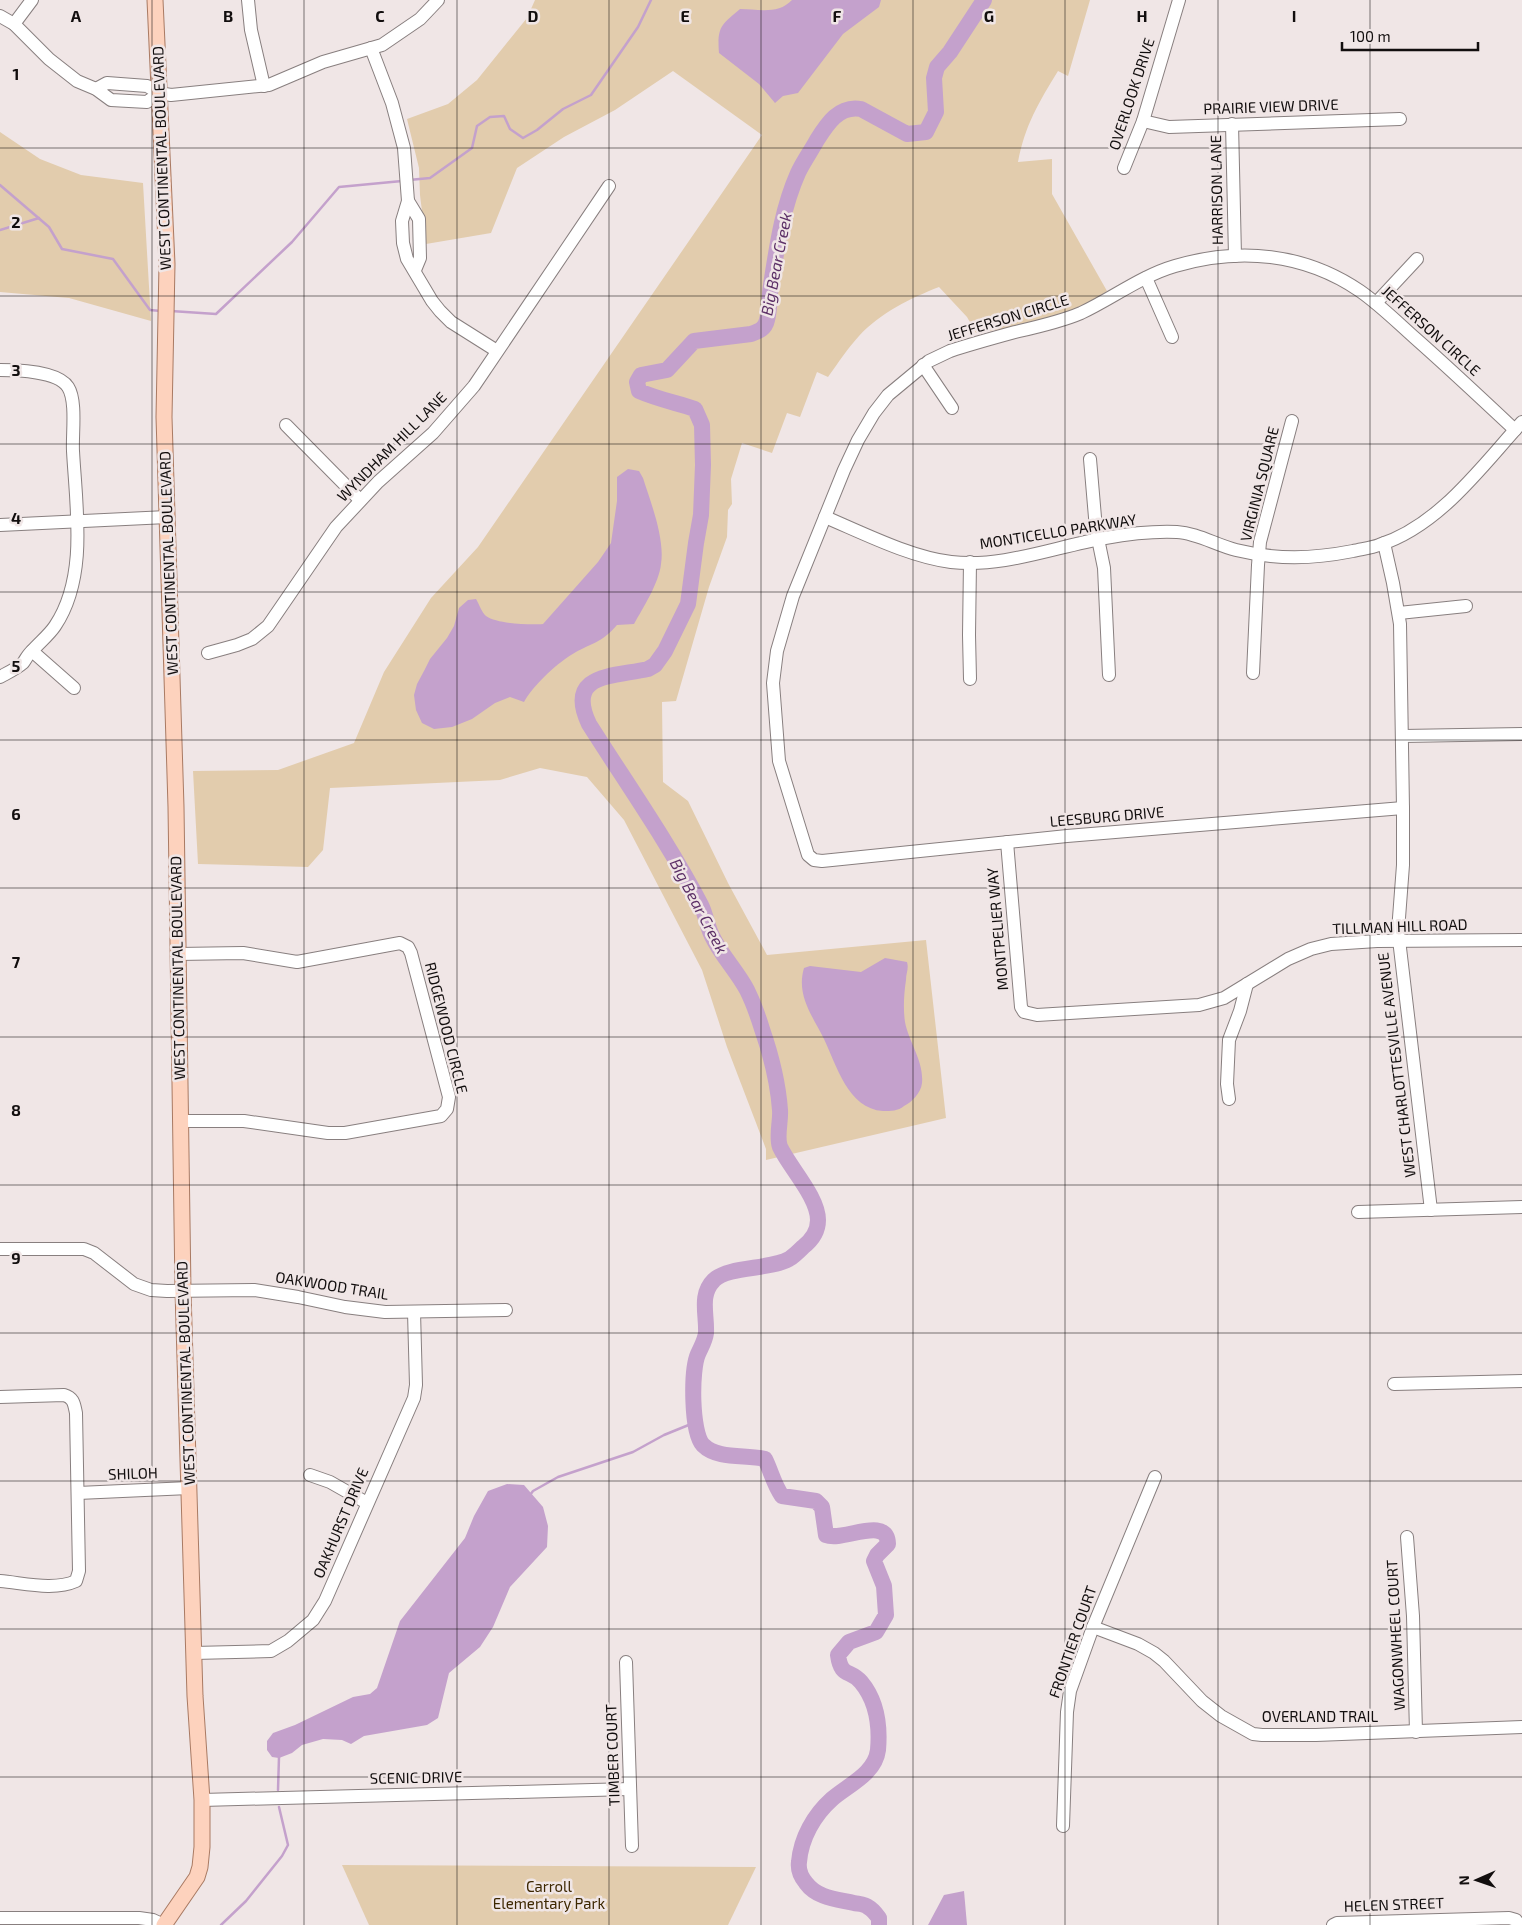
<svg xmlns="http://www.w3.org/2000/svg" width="1522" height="1925" viewBox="0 0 1522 1925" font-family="'Exo 2',sans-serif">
	<rect width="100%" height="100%" fill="#f0e6e6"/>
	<g fill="#e2ccad">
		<path d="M 535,0 L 1090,0 L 1068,76 L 1058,71 C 1039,102 1025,125 1018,162 L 1052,159 L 1052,194 L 1107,291 L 1082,309 L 1015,327 L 976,333 L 967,317 L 939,287 C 911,298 880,313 859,336 C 848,348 838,363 828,377 L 817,372 L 800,417 L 787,413 L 772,453 L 742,443 L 731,479 L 732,504 L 728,510 L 727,537 L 709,587 L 676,701 L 662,702 L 663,782 L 688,801 L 728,883 L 767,955 L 926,940 L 946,1118 L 766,1160 L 766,1149 L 727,1047 L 702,970 L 624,820 L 587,777 L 540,768 L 500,780 L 330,788 L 323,850 L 308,867 L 198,864 L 193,771 L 278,770 L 354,743 L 384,672 L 431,598 L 478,547 L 762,135 L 673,71 L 615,110 L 564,137 L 517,168 L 491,233 L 426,244 L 420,195 L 419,168 L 407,119 L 448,104 L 477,80 L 527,18 Z"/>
		<polygon points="0,132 40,159 81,175 143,183 151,321 69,298 0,292"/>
		<polygon points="342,1865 756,1867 728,1925 369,1925"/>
	</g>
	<g fill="#c4a1cc">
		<path d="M 792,0 L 881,0 L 879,7 L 843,34 L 798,93 L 783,96 L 775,103 L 759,84 L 719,53 C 717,27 721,25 740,9 C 758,9 778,15 792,0 Z"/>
		<path d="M 628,469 L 639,471 L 643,478 C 651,503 665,539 661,564 C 659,583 643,608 634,624 L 617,625 C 601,644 590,643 571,655 C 555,665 533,686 524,702 L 510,697 L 495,703 L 472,719 L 452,727 L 434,729 L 422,723 L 416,710 L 414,695 L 417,684 L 424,671 L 430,659 L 447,638 L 454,626 L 459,608 L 468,600 L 476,599 C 479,604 482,613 486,616 C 497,624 530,625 543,624 L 598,562 L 611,543 L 617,501 L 617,477 Z"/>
		<path d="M 885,958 L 907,962 C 909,969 906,973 906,980 C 904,993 903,1009 905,1022 C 909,1043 924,1061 922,1083 C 921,1093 912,1102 904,1106 C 898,1111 891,1111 883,1111 C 848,1109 836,1064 824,1039 C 812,1015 796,995 804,968 L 810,966 L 861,972 Z"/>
		<polygon points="507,1484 524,1485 543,1507 548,1526 547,1547 510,1587 493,1627 480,1647 449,1673 438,1718 427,1725 364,1736 351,1744 342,1740 323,1739 302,1745 292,1753 279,1758 272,1757 267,1750 267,1741 273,1733 295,1725 353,1697 370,1694 377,1688 400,1621 465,1538 474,1516 488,1491"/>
		<polygon points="964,1891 967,1925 928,1925 944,1895"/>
	</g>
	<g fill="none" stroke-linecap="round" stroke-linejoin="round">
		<g stroke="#c4a1cc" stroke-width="2.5">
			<polyline points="409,180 430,178 472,148 477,126 490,117 504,116 510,129 523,138 537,130 563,109 591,95 638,27 651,0"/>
			<polyline points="0,185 49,227 62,249 113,259 150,310 161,311"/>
			<polyline points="0,230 39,218"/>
			<polyline points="171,311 216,314 292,242 339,187 402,181"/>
			<polyline points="530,1495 533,1491 558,1477 633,1452 664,1435 696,1422"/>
			<polyline points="278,1790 279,1757"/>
			<polyline points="221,1925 246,1901 282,1856 288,1845 279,1807"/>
		</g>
		<path stroke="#c4a1cc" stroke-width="16" d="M 879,1925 L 879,1918 C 876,1914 872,1909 868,1907 C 865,1904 858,1904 854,1903 C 836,1899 817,1898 806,1883 C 801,1877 798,1869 799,1862 C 801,1838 814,1815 832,1799 C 848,1785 875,1774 878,1750 C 880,1727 877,1701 861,1682 C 850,1669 841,1678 838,1655 L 849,1642 L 876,1632 L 886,1615 L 884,1586 L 874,1561 L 877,1555 L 888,1544 C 887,1515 843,1542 826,1535 L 822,1507 L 816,1501 L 782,1496 C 774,1485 771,1471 765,1459 C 747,1454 718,1460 703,1445 C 691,1432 691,1370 698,1354 C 701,1347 705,1341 706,1333 C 707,1314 699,1295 714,1280 C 729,1266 769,1270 789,1259 C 794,1256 799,1251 803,1247 C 812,1240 818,1231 818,1220 C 818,1197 790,1168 780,1147 C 776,1137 781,1121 780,1110 C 778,1082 771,1055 762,1029 C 758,1016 753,1002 747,990 C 737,971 721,955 712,936 C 707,926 706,915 701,905 C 668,842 627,784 589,724 C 565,673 613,677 648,669 L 655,665 L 665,651 L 688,604 L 696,543 L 701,515 L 703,465 L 702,425 L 695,409 C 677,403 657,399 639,391 L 637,382 L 641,375 L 667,370 L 694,341 L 751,334 C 759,331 765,329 767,320 C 770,309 769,297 771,285 C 777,247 782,209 798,173 C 803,162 811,151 817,140 C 827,124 839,105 861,109 L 907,134 L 926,132 L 936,112 L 934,78 L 937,67 L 950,52 L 984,0"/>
		<g stroke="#887f7f" stroke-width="14">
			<g id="minor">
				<polyline points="248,0 251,30 264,86"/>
				<polyline points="0,16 14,24 49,59 77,81 96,89 111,100 147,102 159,93"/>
				<polyline points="14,24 32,0"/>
				<polyline points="371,48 392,103 404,148 408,201 402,221 403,243 407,259 432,301 440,311 451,322 497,351"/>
				<polyline points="96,89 107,83 147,86 159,93 171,95 269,85 323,62 382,45 420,19 438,0"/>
				<polyline points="1143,121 1169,127 1400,119"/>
				<polyline points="1232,124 1235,256"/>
				<polyline points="1124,168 1143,121 1179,0"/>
				<polyline points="408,201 419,219 420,258 415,270"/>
				<polyline points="1146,278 1172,337"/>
				<polyline points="1376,303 1417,259"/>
				<polyline points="923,365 952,408"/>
				<path d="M 0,370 C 17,370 58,371 68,387 C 77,401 72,435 73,451 C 76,507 88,577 55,626 C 49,635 40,642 32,651 C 28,654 26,659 23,663 C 16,669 7,673 0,677"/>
				<polyline points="286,425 360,500"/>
				<polyline points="1090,459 1096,529 1104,568 1109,675"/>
				<path d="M 825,517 C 863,533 910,557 951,562 C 1003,568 1054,547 1105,538 C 1127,534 1154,531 1177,532 C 1197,533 1216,545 1236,550 C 1277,560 1312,559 1353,551 C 1361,549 1371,548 1379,545 C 1439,526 1481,467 1522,422"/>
				<polyline points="0,525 167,517"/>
				<polyline points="1384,543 1393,583 1400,624 1403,808 1403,865 1398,931 1431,1210"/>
				<polyline points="970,562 969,635 970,679"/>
				<polyline points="1399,613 1466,606"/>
				<polyline points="32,651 74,688"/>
				<polyline points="208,653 237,645 252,639 268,626 336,527 378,482 433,433 474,386 609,186"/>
				<polyline points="1253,673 1258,565 1260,542 1292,421"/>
				<polyline points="1403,736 1522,734"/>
				<path d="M 1403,808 L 1067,836 L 822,861 L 814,860 L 808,855 L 779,761 L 773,683 L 777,651 L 793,596 L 844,470 L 858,440 L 874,413 L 888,395 L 929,361 L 950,351 C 971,344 993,338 1015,332 C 1037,327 1060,322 1081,313 C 1113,298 1141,276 1175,266 C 1240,247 1304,253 1360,291 C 1380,305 1397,322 1415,338 C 1449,368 1482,399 1515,430"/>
				<polyline points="1007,842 1021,1007 1024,1012 1037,1015 1199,1005 1224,998 1288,959 1311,949 1331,944 1377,941 1522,940"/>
				<polyline points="178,954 243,953 297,962 400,943 408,947 411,953 449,1097 447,1109 441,1116 345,1133 328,1133 244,1121 181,1121"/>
				<polyline points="1229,1099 1227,1084 1229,1040 1240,1011 1247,984"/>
				<polyline points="1358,1212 1522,1207"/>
				<polyline points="0,1249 84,1249 94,1253 134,1284 151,1290 167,1291 254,1290 298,1297 345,1307 385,1312 506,1310"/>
				<polyline points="1394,1384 1522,1381"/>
				<path d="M 0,1397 L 64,1395 C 74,1398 74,1404 76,1413 L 79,1571 L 76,1581 C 54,1591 24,1583 0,1581"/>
				<polyline points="310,1475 330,1482 367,1503"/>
				<polyline points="78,1493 189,1488"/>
				<polyline points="1407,1537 1413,1616 1416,1732"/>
				<polyline points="1093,1627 1138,1644 1154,1653 1164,1661 1202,1701 1221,1716 1253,1734 1262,1735 1316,1735 1522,1727"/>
				<polyline points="194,1653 271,1651 288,1641 313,1620 325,1601 414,1398 416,1385 414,1312"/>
				<polyline points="626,1662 632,1846"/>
				<polyline points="202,1800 630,1789"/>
				<polyline points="1063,1826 1067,1712 1070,1691 1093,1627 1155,1477"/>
				<polyline points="0,1918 139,1918 153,1920 164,1925"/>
				<polyline points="1333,1925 1337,1923 1509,1918 1516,1920 1519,1925"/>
			</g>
		</g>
		<g stroke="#a97a63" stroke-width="17">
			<polyline id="major" points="155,0 167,264 164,417 176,807 183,1291 195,1696 202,1800 202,1847 200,1867 197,1877 164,1925"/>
		</g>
		<use href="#minor" stroke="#fff" stroke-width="12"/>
		<use href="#major" stroke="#fdd2bd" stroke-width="15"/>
	</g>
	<path fill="none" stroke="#120e0e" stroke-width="1" stroke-opacity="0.55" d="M 152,0 L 152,1925M 304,0 L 304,1925M 457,0 L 457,1925M 609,0 L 609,1925M 761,0 L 761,1925M 913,0 L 913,1925M 1065,0 L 1065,1925M 1218,0 L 1218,1925M 1370,0 L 1370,1925M 0,148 L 1522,148M 0,296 L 1522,296M 0,444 L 1522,444M 0,592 L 1522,592M 0,740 L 1522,740M 0,888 L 1522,888M 0,1037 L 1522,1037M 0,1185 L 1522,1185M 0,1333 L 1522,1333M 0,1481 L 1522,1481M 0,1629 L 1522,1629M 0,1777 L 1522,1777"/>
	<g text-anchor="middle" stroke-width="5" stroke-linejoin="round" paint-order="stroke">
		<g font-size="15" fill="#120e0e" stroke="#f0e6e6">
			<text transform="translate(1132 94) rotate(-72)" y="5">OVERLOOK DRIVE</text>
			<text transform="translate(1271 107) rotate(-2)" y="5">PRAIRIE VIEW DRIVE</text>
			<text transform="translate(162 158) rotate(-92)" y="5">WEST CONTINENTAL BOULEVARD</text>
			<text transform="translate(1217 190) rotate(-91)" y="5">HARRISON LANE</text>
			<text transform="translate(1008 318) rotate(-17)" y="5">JEFFERSON CIRCLE</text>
			<text transform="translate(1431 331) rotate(42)" y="5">JEFFERSON CIRCLE</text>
			<text transform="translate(392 447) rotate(-45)" y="5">WYNDHAM HILL LANE</text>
			<text transform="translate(1260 484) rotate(-76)" y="5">VIRGINIA SQUARE</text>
			<text transform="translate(1058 532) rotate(-9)" y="5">MONTICELLO PARKWAY</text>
			<text transform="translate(169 563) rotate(-92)" y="5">WEST CONTINENTAL BOULEVARD</text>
			<text transform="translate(1107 817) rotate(-5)" y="5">LEESBURG DRIVE</text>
			<text transform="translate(1400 927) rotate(-2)" y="5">TILLMAN HILL ROAD</text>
			<text transform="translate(998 929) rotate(-95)" y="5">MONTPELIER WAY</text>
			<text transform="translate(178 968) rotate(-91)" y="5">WEST CONTINENTAL BOULEVARD</text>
			<text transform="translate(446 1028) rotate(76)" y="5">RIDGEWOOD CIRCLE</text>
			<text transform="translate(1397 1065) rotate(-97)" y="5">WEST CHARLOTTESVILLE AVENUE</text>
			<text transform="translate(332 1286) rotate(9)" y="5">OAKWOOD TRAIL</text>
			<text transform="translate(186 1373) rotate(-92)" y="5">WEST CONTINENTAL BOULEVARD</text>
			<text transform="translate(133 1474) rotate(-2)" y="5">SHILOH</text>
			<text transform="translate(341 1523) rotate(-67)" y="5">OAKHURST DRIVE</text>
			<text transform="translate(1396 1635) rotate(-93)" y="5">WAGONWHEEL COURT</text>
			<text transform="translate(1073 1642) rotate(-71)" y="5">FRONTIER COURT</text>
			<text x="1320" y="1722">OVERLAND TRAIL</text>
			<text transform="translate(613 1755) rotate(-92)" y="5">TIMBER COURT</text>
			<text transform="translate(416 1778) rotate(-1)" y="5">SCENIC DRIVE</text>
			<text transform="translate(1394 1905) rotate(-2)" y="5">HELEN STREET</text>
		</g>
		<g font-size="15" fill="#3d2700" stroke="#f0e6e6">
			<text x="549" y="1892">Carroll<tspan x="549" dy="17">Elementary Park</tspan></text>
		</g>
		<g font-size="16" font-style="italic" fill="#5c3067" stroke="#f0e6e6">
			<text transform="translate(776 264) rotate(-79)" y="6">Big Bear Creek</text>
			<text transform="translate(699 906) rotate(62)" y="6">Big Bear Creek</text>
		</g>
	</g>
	<g font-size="16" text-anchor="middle" font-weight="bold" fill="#120e0e" stroke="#f0e6e6" stroke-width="5" stroke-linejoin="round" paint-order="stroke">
		<text x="76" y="22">A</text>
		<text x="228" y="22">B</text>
		<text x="380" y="22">C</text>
		<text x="533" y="22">D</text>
		<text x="685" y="22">E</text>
		<text x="837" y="22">F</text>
		<text x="989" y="22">G</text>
		<text x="1142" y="22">H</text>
		<text x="1294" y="22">I</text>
		<text x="16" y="80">1</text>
		<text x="16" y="228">2</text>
		<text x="16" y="376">3</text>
		<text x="16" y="524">4</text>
		<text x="16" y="672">5</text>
		<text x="16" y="820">6</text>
		<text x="16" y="968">7</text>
		<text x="16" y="1116">8</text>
		<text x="16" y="1264">9</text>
	</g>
	<g transform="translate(1477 1880) rotate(268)" stroke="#f0e6e6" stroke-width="4" paint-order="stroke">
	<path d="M0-4L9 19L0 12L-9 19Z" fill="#120e0e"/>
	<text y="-8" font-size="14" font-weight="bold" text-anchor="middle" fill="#120e0e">N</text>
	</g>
	<path d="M1342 42v8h136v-8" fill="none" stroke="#120e0e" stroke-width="2.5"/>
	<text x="1350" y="42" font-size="15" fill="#120e0e" stroke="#f0e6e6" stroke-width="4" paint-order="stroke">100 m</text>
</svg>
